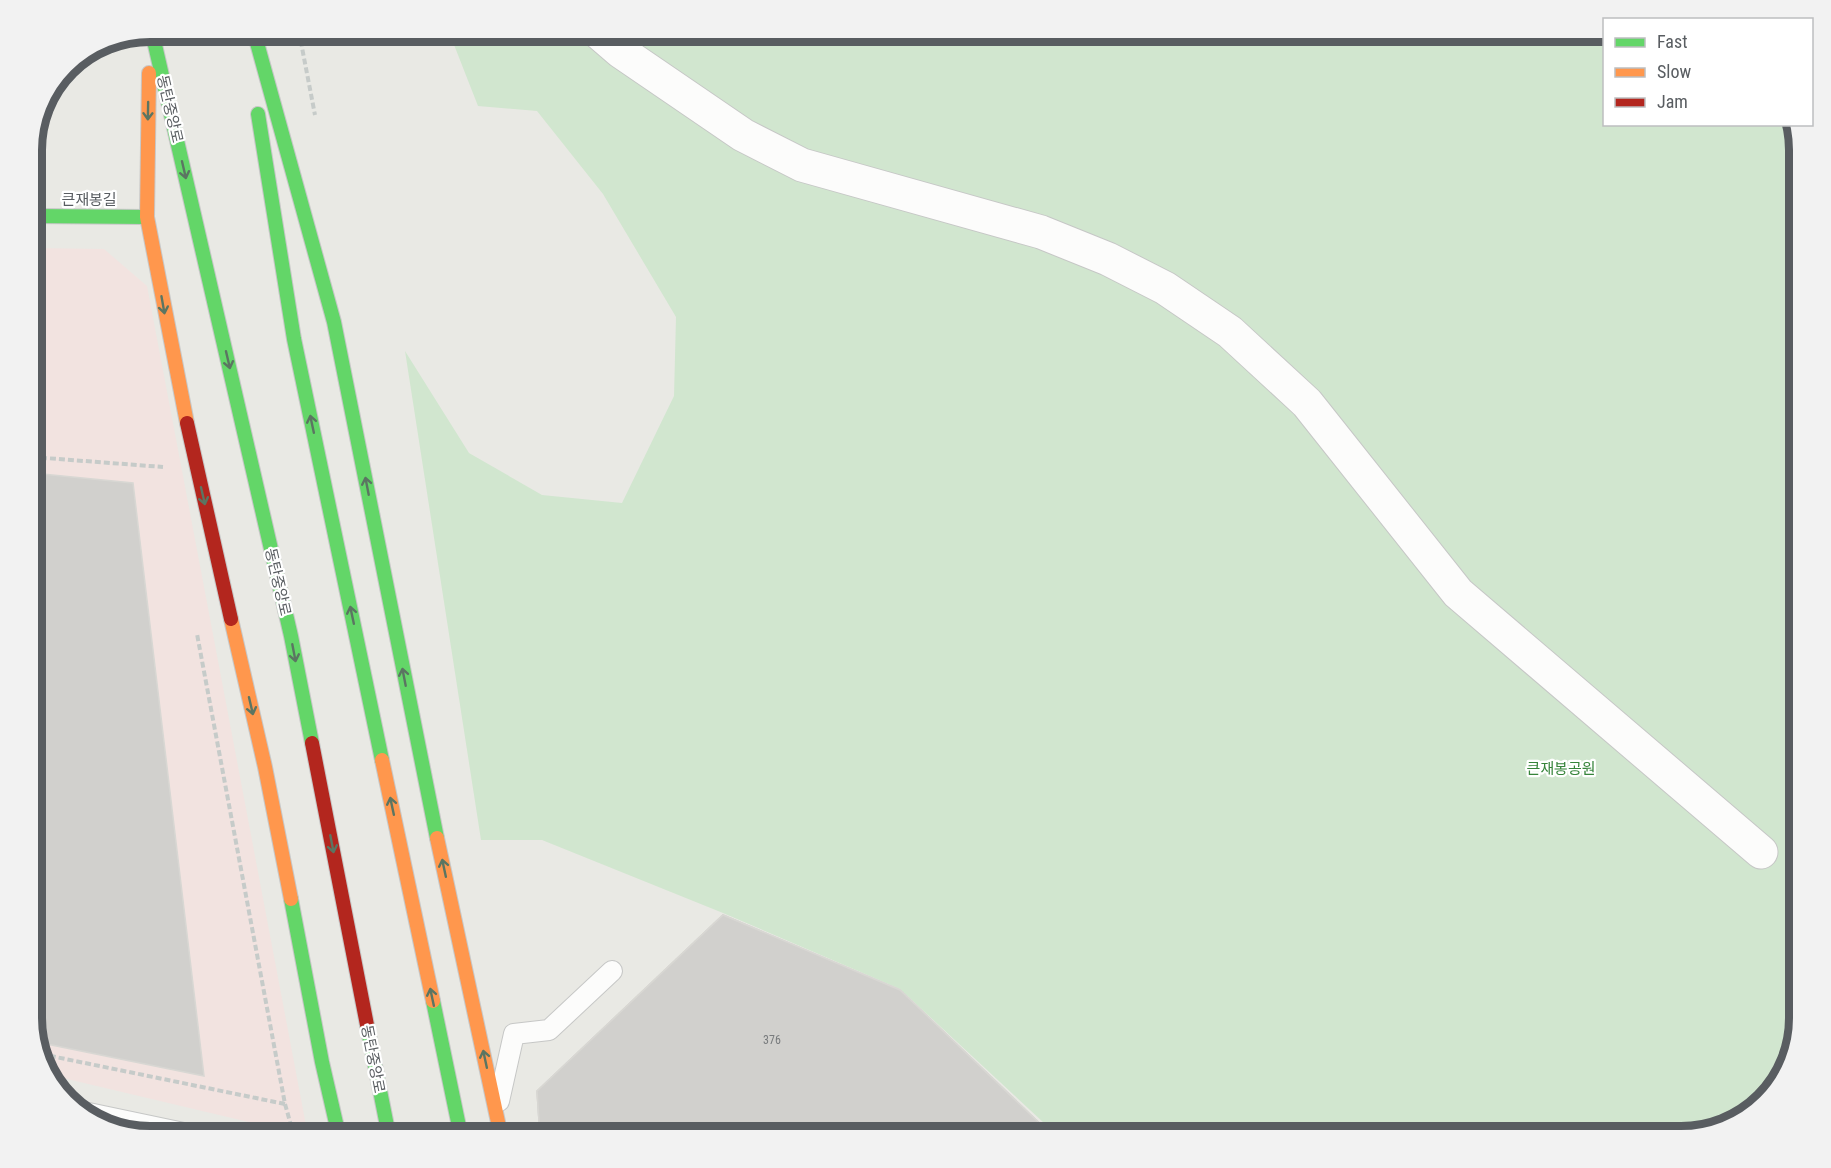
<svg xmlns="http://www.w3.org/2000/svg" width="1831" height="1168" viewBox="0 0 1831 1168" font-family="'Roboto Condensed','Noto Sans KR',sans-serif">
	<rect width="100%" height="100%" fill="#e9e9e4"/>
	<polygon fill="#f2e3e0" points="32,248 104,249 147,286 308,1136 46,1074 32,1025"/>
	<polygon fill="#d1e6cf" points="449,32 1604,32 1604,124 1793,125 1799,150 1799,1018 1780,1083 1740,1121 1681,1136 1058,1136 900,989 723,913 542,840 481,840 405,351 469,453 542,495 622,503 674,396 676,317 603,194 537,111 478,106"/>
	<g fill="#d1d0cd" stroke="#d8d7d3" stroke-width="1.5">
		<polygon points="32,473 133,483 204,1076 37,1042 32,1025"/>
		<polygon points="723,915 900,990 1053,1136 540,1136 537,1091"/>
		<polygon points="723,915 900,990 1053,1136 540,1136 537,1091"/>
		<polygon points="723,915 900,990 1053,1136 540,1136 537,1091"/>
	</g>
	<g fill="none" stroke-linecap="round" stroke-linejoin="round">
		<g stroke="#c6c7c6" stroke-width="22">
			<g id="lane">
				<polyline points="499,1101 514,1034 549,1030 612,971"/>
				<polyline points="79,1111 198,1136"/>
			</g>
		</g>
		<g stroke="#c6c7c6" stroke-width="35">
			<polyline id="street" points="598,32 620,51 743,135 802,165 1041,232 1108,259 1165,288 1230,332 1307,403 1458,593 1761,852"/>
		</g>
		<g stroke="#c7c7c7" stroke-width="16">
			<g id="fast">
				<polyline points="152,32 291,636 312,743"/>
				<polyline points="254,32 334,322 437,838"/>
				<polyline points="258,114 294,339 382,760"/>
				<polyline points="32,216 147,217"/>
				<polyline points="291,899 322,1062 339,1136"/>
				<polyline points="433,1001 461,1136"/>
				<polyline points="367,1025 389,1136"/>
			</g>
		</g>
		<g stroke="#c7c7c7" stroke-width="16">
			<g id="slow">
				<polyline points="149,73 147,217 187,423"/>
				<polyline points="231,619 265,767 291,899"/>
				<polyline points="382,760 433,1001"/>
				<polyline points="437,838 501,1136"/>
			</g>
		</g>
		<g stroke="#c7c7c7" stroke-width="16">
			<g id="jam">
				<polyline points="187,423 231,619"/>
				<polyline points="312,743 367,1025"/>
			</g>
		</g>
		<g stroke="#c6cbc9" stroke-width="4" stroke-dasharray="6 3" stroke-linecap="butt">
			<polyline points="299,32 315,115"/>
			<polyline points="32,457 163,467"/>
			<polyline points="41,1054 285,1104 197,634"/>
			<polyline points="285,1104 294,1136"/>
		</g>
		<use href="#lane" stroke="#fcfcfb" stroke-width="20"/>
		<use href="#street" stroke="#fcfcfb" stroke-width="33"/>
		<use href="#fast" stroke="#63d668" stroke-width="14"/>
		<use href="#slow" stroke="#ff974d" stroke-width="14"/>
		<use href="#jam" stroke="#b3261e" stroke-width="14"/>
	</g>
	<defs><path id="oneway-shaft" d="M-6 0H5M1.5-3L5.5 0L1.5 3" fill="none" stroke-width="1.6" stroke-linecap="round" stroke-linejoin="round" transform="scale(1.5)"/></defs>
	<g stroke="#5b7562">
		<use href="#oneway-shaft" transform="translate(148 111) rotate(91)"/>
		<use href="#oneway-shaft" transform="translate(184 170) rotate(77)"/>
		<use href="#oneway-shaft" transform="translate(163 305) rotate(80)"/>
		<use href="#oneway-shaft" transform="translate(228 360) rotate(77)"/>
		<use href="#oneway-shaft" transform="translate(312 424) rotate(-102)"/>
		<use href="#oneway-shaft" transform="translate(367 486) rotate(-101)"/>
		<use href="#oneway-shaft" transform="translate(203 496) rotate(77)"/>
		<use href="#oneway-shaft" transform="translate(352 615) rotate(-102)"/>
		<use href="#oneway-shaft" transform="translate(294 653) rotate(79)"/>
		<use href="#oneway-shaft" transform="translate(404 677) rotate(-101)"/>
		<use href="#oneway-shaft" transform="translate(251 706) rotate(77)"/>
		<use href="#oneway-shaft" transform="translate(392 806) rotate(-102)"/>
		<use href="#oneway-shaft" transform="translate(332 844) rotate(79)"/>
		<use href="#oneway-shaft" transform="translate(444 868) rotate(-102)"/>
		<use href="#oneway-shaft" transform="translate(432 997) rotate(-102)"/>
		<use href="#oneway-shaft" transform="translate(485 1059) rotate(-102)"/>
	</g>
	<g text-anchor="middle" stroke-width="4.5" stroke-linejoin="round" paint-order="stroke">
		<g font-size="12" fill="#787b7d">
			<text x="772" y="1044">376</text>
		</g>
		<g font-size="15" fill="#595d61" stroke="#fff">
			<text transform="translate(170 109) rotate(77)" y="5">동탄중앙로</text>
			<text x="89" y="205">큰재봉길</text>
			<text transform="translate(278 582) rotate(77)" y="5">동탄중앙로</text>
			<text transform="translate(373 1059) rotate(79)" y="5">동탄중앙로</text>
		</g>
		<g font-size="15" fill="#36843a" stroke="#fff">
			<text x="1561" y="774">큰재봉공원</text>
		</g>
	</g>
	<path d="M0 0H1831V1168H0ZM150 42H1681A108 108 0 0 1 1789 150V1018A108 108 0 0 1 1681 1126H150A108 108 0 0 1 42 1018V150A108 108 0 0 1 150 42Z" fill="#f2f2f2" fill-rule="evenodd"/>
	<path fill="none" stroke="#595d61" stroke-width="8" d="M150 42H1681A108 108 0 0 1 1789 150V1018A108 108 0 0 1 1681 1126H150A108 108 0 0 1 42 1018V150A108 108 0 0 1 150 42Z"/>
	<rect x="1603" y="18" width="210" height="108" fill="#ffffff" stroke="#bdbec0" stroke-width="1.5"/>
	<rect x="1615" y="38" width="30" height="9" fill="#63d668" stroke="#bdbec0" stroke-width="1.5"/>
	<text x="1657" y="48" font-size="18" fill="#595d61">Fast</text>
	<rect x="1615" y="68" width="30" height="9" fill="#ff974d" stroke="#bdbec0" stroke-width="1.5"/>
	<text x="1657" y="78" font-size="18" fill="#595d61">Slow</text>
	<rect x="1615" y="98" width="30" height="9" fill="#b3261e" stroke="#bdbec0" stroke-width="1.5"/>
	<text x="1657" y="108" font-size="18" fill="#595d61">Jam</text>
</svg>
